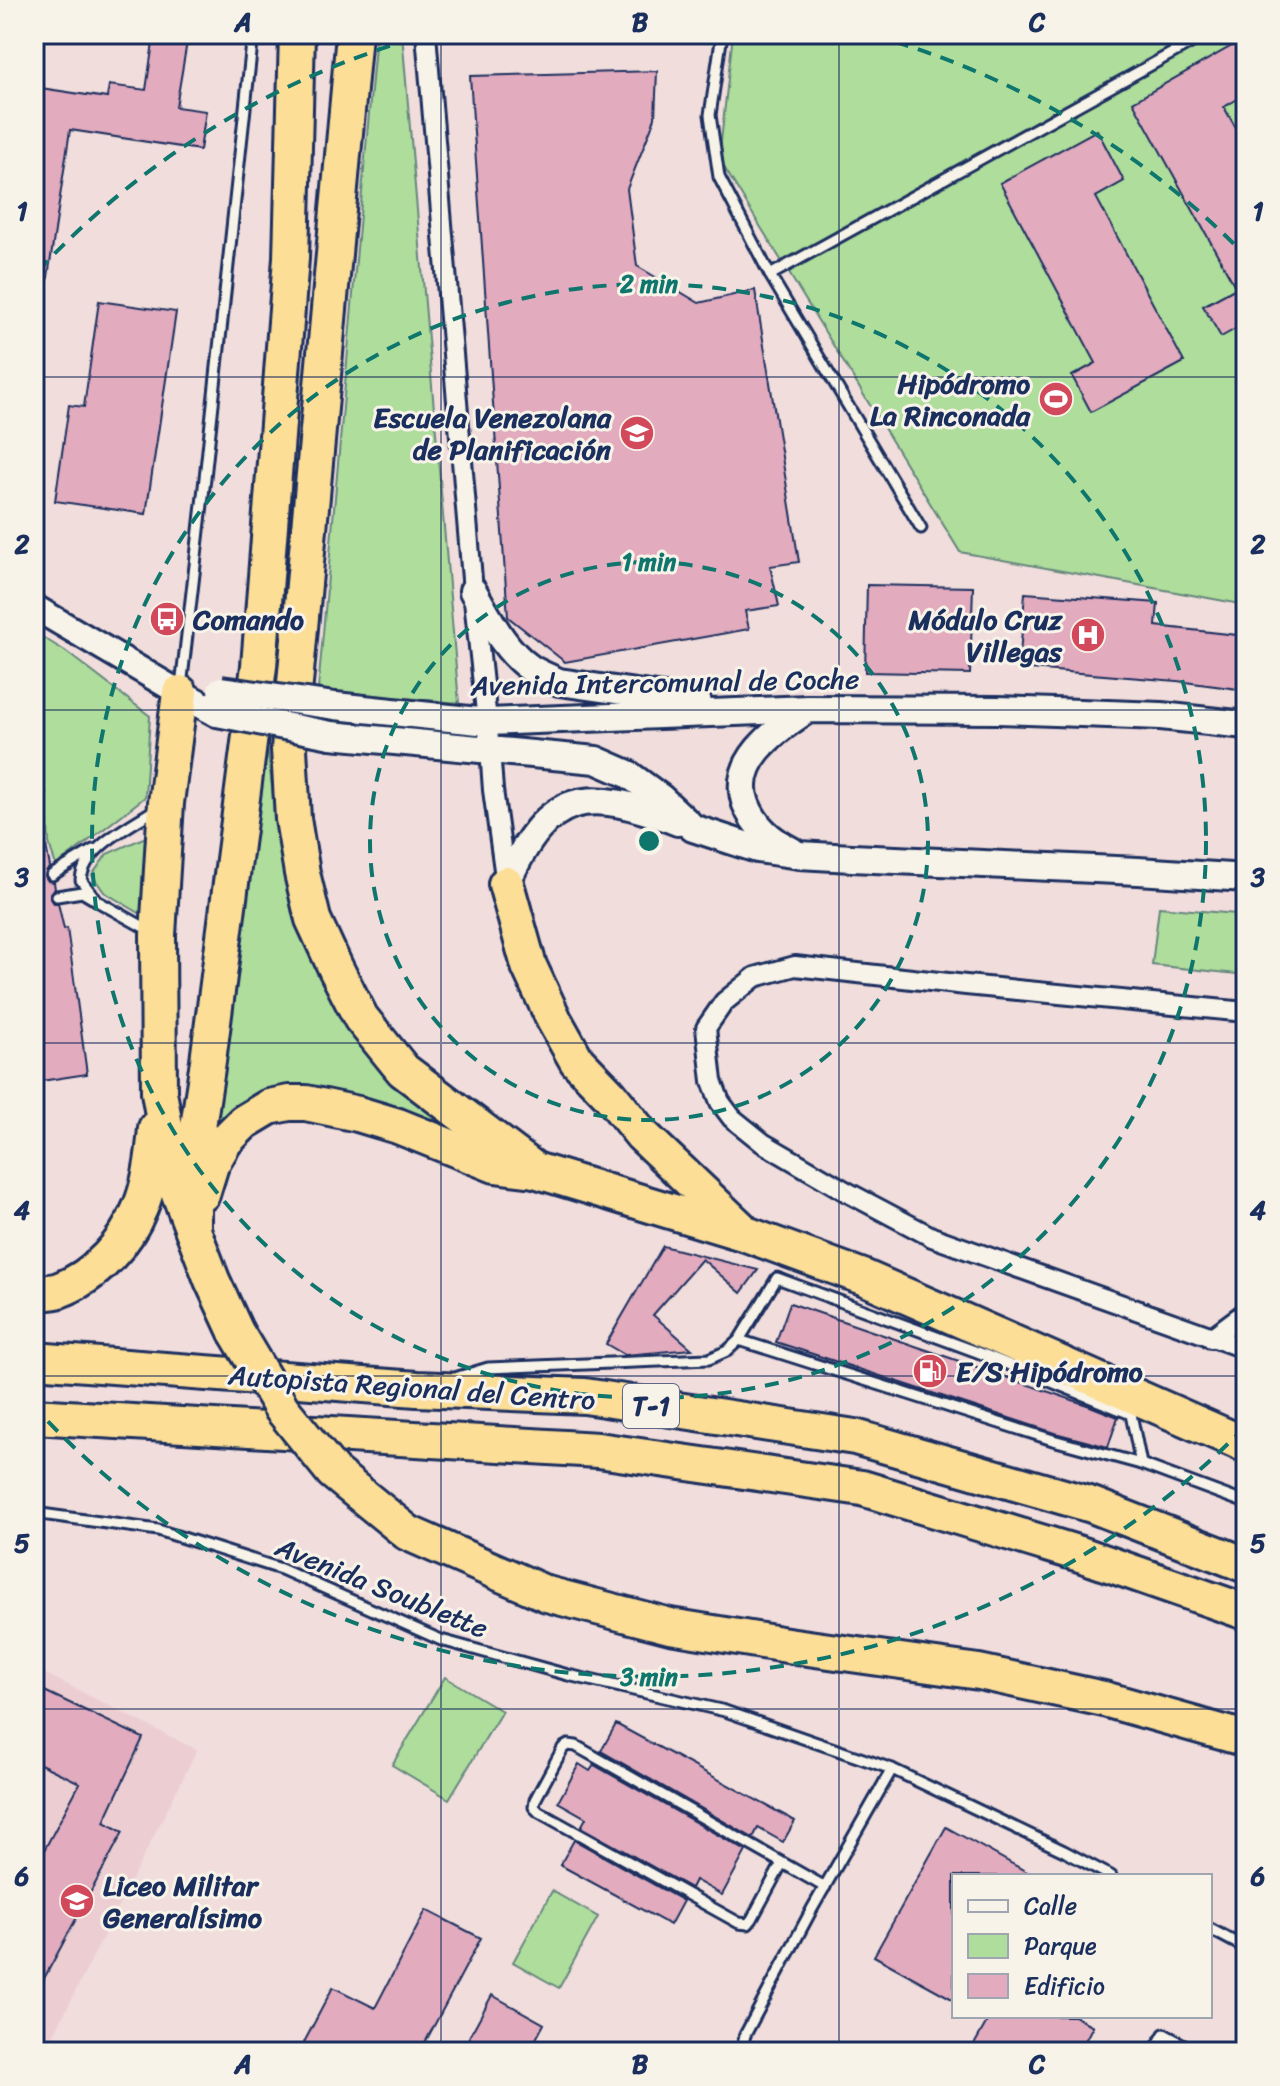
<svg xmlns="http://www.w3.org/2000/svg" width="1280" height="2086" viewBox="0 0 1280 2086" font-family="Sriracha,sans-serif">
	<rect width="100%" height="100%" fill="#f1dddb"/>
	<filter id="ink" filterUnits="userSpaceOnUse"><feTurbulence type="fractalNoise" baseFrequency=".0125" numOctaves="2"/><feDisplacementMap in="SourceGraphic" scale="16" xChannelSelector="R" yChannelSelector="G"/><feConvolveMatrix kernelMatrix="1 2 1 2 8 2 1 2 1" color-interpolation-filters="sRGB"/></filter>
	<g filter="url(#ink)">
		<polygon fill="#ecced2" points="34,1668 197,1750 45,2052 34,2052"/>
		<g fill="#afdd9c" stroke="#65867d" stroke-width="2">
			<polygon points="376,34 402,34 459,703 318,690"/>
			<polygon points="733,34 1246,34 1246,605 960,552 719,159"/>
			<polygon points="34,632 65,651 150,716 145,797 56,866 49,843 46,791 34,792"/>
			<polygon points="267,745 280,854 293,919 327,990 366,1045 483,1147 327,1092 208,1144"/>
			<polygon points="148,836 146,917 104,892 92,875 107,854"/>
			<polygon points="1159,907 1246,915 1246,975 1152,965"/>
			<polygon points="445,1677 502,1711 449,1799 392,1765"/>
			<polygon points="552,1891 598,1917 559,1988 513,1962"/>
		</g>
		<g fill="#e2abbe" stroke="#1b2f5e" stroke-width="2">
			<polygon points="154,36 187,42 176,107 206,111 200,150 70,130 45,297 34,296 34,87 107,98 109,85 146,90"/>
			<polygon points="1246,38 1246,94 1224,107 1246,146 1246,323 1221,337 1203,306 1236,288 1133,102"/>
			<polygon points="657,71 655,118 627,189 637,266 699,303 755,290 799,562 770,566 779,606 745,611 749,629 565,662 508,617 470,76"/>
			<polygon points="1097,130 1124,181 1096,197 1184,362 1091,412 1072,376 1096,363 1000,183"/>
			<polygon points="99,301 176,312 146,514 55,501 69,405 84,407"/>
			<polygon points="867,585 973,587 970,674 865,672"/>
			<polygon points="1025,593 1158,603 1156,626 1246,636 1246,690 1177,681 1019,668"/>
			<polygon points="43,829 50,867 46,871 45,876 48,881 54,882 55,889 50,893 50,898 54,903 58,903 64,929 67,928 87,1074 41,1081 34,1022 34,933 41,932 34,901 34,830"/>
			<polygon points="663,1246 758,1270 741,1293 702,1259 653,1315 692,1349 625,1355 606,1344"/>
			<polygon points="790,1303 1090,1406 1118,1417 1108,1447 1055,1433 776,1342"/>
			<polygon points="34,1686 143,1738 104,1822 123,1832 34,1997 34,1869 80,1783 34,1761"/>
			<polygon points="616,1724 795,1821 783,1842 758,1828 753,1838 601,1751"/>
			<polygon points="579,1764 590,1771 594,1765 746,1851 722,1895 695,1880 691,1888 581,1827 586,1818 558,1802"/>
			<polygon points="946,1827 1034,1876 954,1876 954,2000 874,1956"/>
			<polygon points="574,1840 683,1901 670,1925 560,1865"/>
			<polygon points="426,1910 481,1938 420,2052 299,2052 333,1987 375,2008"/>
			<polygon points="492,1995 544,2024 529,2052 461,2052"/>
			<polygon points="990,2016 1074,2016 1093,2026 1079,2052 970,2052"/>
		</g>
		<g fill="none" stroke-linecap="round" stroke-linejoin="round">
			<g stroke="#1b2f5e" stroke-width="15">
				<g id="service">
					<polyline points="722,34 710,115 719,177 770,275 921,528"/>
					<polyline points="770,275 1207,34"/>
					<polyline points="181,687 204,487 253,34"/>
					<polyline points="34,813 40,812"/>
					<polyline points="52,875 93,850"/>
					<polyline points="57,896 82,892 92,898"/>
					<path d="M 149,930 L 97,901 L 81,880 C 84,847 131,826 156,809"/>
					<polyline points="739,1340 777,1278 980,1353 1131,1414 1141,1464 1246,1503"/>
					<polyline points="458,1377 488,1368 709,1359 727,1351 739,1340 1053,1440 1141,1464"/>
					<polyline points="34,1513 158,1530 281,1569 441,1640 568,1675 725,1711 892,1769 1064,1851 1111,1876"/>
					<polyline points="782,1863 752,1919 748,1924 739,1923 539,1812 534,1807 535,1800 563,1748 568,1745 576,1746 825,1887"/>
					<polyline points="1210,1929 1246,1948"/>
					<polyline points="741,2052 745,2035 812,1909 892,1769"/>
					<polyline points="1154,2052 1164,2034 1197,2052"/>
				</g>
			</g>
			<g stroke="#1b2f5e" stroke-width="24">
				<g id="minor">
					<polyline points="426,34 473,591 490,749 493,790 506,884"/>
					<polyline points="1246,1012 966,985 795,966 755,977 724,1002 706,1028 712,1081 720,1102 732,1118 763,1143 847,1192 932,1237 1246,1349"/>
					<polyline points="1211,1338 1246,1312"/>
				</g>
			</g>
			<g stroke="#1b2f5e" stroke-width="30">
				<polyline id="tertiary" points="34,607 180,693"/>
			</g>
			<g stroke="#1b2f5e" stroke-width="32">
				<g id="secondary">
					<path d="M 473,591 C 489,618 504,650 530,668 C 539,674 550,678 559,682 L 685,700 L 698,703"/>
					<polyline points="180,693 217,713"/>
					<polyline points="335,706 488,722 808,709 998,710 1161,716 1246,725"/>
					<polyline points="331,735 596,760 628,774 661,798 693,828 757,849 799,855 852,858 1138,871 1246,878"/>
					<path d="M 792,851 C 771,840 755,827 746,804 C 730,760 777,730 808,709"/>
					<path d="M 506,884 C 549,789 586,787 678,822"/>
				</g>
			</g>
			<g stroke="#1b2f5e" stroke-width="40">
				<g id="motorway">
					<polyline points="354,34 289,749 293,819 302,873 313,919 336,969 361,1018 403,1070 535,1170"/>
					<polyline points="180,693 166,803 158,935 159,1092 175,1183 212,1280 236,1332"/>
					<polyline points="506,884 529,966 554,1020 577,1061 609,1094 642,1135 740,1228"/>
					<polyline points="202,1194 211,1165 225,1141 244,1122 269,1107 289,1103 306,1103 358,1114 398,1126 495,1165 535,1170 746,1234 863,1277 1246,1445"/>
					<polyline points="193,1230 193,1160 208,1061 259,666 291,258 297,34"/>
					<path d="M 34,1292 C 42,1292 52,1293 59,1290 C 95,1277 126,1243 140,1208 C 150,1185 154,1153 156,1128"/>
					<polyline points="34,1360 417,1389 585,1396 855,1437 1092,1505 1246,1565"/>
					<polyline points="34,1416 598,1450 862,1488 1080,1554 1246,1612"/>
					<polyline points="408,1533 547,1594 670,1626 787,1645 979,1672 1104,1699 1246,1739"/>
				</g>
			</g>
			<use href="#service" stroke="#f7f3e8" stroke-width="9"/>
			<use href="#minor" stroke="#f7f3e8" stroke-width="18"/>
			<use href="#tertiary" stroke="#f7f3e8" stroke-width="24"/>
			<use href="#secondary" stroke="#f7f3e8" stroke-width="26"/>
			<use href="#motorway" stroke="#fcde96" stroke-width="34"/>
			<g stroke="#1b2f5e" stroke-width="32" stroke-linecap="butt">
				<g id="secondary-bridge">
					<polyline points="221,690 335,706"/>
					<polyline points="217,713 331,735"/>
				</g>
			</g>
			<g stroke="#1b2f5e" stroke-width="40" stroke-linecap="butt">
				<polyline id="motorway-bridge" points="236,1332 282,1409 333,1472 408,1533"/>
			</g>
			<use href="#secondary-bridge" stroke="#f7f3e8" stroke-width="26"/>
			<use href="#motorway-bridge" stroke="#fcde96" stroke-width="34"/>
		</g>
	</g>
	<path fill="none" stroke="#1b2f5e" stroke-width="2" stroke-opacity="0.55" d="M 441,34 L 441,2052M 839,34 L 839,2052M 34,377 L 1246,377M 34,710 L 1246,710M 34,1043 L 1246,1043M 34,1376 L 1246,1376M 34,1709 L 1246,1709"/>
	<g fill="none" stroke="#0f766e" stroke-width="4" stroke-dasharray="14 10">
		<circle cx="649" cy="841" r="279"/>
		<circle cx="649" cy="841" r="557"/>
		<path d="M1245 1427A836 836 0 0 1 38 1411M38 271A836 836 0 0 1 426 35M872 35A836 836 0 0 1 1245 255"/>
	</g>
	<defs>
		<g id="stadium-disc" transform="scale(1.8)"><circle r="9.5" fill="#d1495b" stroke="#f7f3e8"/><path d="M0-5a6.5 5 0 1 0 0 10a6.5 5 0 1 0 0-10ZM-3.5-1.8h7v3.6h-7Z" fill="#fff"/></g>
		<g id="university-disc" transform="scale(1.8)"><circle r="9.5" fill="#d1495b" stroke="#f7f3e8"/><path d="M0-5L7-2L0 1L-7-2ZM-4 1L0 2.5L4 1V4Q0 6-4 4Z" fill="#fff"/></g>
		<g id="bus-disc" transform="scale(1.8)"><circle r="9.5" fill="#d1495b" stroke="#f7f3e8"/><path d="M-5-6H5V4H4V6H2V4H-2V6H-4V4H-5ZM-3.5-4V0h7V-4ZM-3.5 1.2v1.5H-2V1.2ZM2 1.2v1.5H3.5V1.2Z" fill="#fff"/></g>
		<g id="hospital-disc" transform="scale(1.8)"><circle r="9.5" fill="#d1495b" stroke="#f7f3e8"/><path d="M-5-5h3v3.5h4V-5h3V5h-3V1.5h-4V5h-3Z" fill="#fff"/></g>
		<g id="fuel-disc" transform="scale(1.8)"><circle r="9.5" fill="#d1495b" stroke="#f7f3e8"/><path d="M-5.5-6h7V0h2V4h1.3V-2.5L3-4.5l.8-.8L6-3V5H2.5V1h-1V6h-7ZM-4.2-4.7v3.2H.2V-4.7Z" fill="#fff"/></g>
		<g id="school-disc" transform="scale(1.8)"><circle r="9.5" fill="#d1495b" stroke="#f7f3e8"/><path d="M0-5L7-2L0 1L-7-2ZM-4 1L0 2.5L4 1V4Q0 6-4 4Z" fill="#fff"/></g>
	</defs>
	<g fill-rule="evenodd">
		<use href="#stadium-disc" x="1056" y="399"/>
		<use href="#university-disc" x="637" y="433"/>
		<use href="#bus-disc" x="167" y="619"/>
		<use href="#hospital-disc" x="1088" y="635"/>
		<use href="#fuel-disc" x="930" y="1371"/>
		<use href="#school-disc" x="77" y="1901"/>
	</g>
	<g text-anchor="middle" stroke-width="6" stroke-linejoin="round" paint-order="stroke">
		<rect fill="#f7f3e8" stroke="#5d6a87" stroke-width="2" x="623" y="1384" width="56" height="44" rx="6"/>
		<g font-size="26" font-weight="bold" fill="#1b2f5e">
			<text x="651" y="1415">T-1</text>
		</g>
		<g font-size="28" font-weight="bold" fill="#1b2f5e" stroke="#f7f3e8" text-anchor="end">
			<text x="1030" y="393">Hipódromo<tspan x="1030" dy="32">La Rinconada</tspan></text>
			<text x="611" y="427">Escuela Venezolana<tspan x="611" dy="32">de Planificación</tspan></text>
			<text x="193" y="629" text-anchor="start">Comando</text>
			<text x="1062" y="629">Módulo Cruz<tspan x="1062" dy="32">Villegas</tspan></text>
			<text x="956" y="1381" text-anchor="start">E/S Hipódromo</text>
			<text x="103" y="1895" text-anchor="start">Liceo Militar<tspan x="103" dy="32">Generalísimo</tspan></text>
		</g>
		<g font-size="28" fill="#1b2f5e" stroke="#f7f3e8">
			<text transform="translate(665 682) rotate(-1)" y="10">Avenida Intercomunal de Coche</text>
			<text transform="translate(412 1387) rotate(4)" y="10">Autopista Regional del Centro</text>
			<text transform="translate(382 1587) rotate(22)" y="10">Avenida Soublette</text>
		</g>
	</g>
	<circle cx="649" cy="841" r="12" fill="#0f766e" stroke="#f7f3e8" stroke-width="4"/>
	<g font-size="24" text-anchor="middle" font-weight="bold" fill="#0f766e" stroke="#f7f3e8" stroke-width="6" stroke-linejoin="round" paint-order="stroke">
		<text x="649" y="292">2 min</text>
		<text x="649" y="570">1 min</text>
		<text x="649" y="1685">3 min</text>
	</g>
	<rect width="1280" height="2086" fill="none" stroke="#f7f3e8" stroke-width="88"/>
	<rect x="952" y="1874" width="260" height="144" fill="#f7f3e8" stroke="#9fa5b1" stroke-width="2"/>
	<rect x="968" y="1900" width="40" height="12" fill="#f7f3e8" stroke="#9fa5b1" stroke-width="2"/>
	<text x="1024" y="1914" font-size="24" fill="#1b2f5e">Calle</text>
	<rect x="968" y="1934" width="40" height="24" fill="#afdd9c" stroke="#9fa5b1" stroke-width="2"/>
	<text x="1024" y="1954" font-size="24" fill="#1b2f5e">Parque</text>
	<rect x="968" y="1974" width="40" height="24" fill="#e2abbe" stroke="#9fa5b1" stroke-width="2"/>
	<text x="1024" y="1994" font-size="24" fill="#1b2f5e">Edificio</text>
	<rect x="44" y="44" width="1192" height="1998" fill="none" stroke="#1b2f5e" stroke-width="3"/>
	<g font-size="26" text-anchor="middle" font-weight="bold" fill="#1b2f5e">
		<text x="243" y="31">A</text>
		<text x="640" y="31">B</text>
		<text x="1037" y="31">C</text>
		<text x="22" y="220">1</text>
		<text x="1258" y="220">1</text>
		<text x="22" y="553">2</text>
		<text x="1258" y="553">2</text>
		<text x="22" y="886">3</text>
		<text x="1258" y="886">3</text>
		<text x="22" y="1219">4</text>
		<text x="1258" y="1219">4</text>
		<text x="22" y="1552">5</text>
		<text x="1258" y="1552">5</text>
		<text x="22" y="1885">6</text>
		<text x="1258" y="1885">6</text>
		<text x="243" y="2073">A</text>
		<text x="640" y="2073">B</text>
		<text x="1037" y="2073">C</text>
	</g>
</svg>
